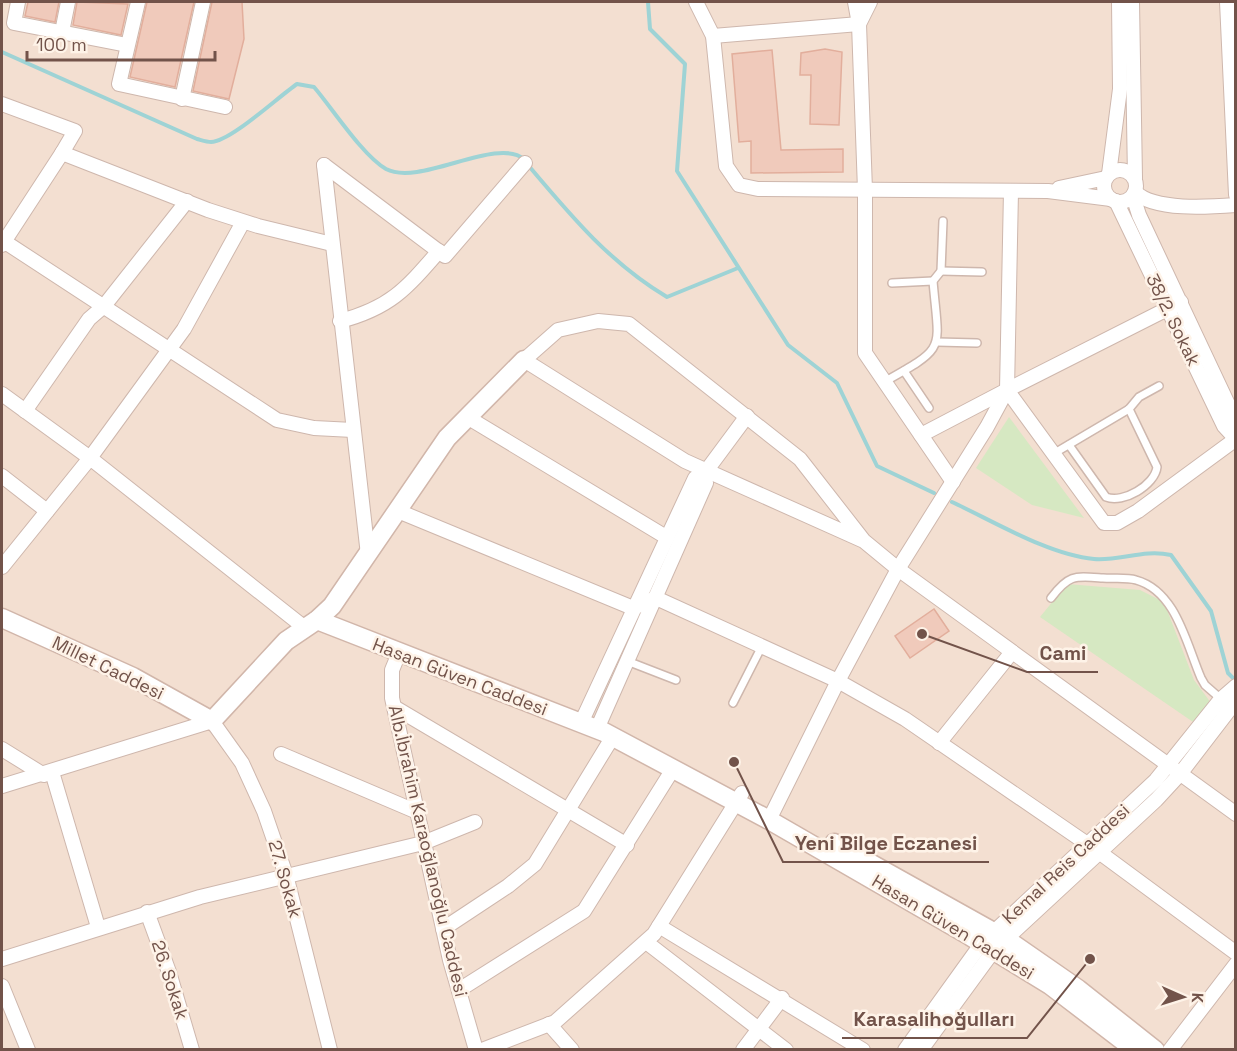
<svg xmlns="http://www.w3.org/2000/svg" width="1237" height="1051" viewBox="0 0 1237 1051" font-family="'Space Grotesk',sans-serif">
	<rect width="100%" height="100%" fill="#fbefe2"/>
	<rect fill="#f3dfd1" x="2" y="2" width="1233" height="1047"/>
	<g fill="#d6e8c2">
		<polygon points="1009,417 1084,518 1032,505 976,468"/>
		<polygon points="1067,584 1140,590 1164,602 1194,680 1211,703 1196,724 1040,617"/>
	</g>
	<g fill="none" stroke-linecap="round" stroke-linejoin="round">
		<g stroke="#9ed3d5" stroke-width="4">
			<polyline points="648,2 650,29 685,64 677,171 788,345 837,383 877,466 934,493"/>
			<path d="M 2,52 L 197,139 C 201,140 207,142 211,142 C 230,142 278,97 297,84 L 314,87 C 332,108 363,156 386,169 C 420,187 496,136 524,159"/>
			<path d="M 528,165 C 571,216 610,263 667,297 L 738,268"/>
			<path d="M 952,502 C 993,521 1049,555 1094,559 C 1121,561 1143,549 1171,555 L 1211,611 L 1228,673 L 1236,681"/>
		</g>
	</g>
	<g fill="#f0cabb" stroke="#e2ae9c" stroke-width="1.5">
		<polygon points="28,2 59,2 55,22 25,16"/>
		<polygon points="77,2 128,4 121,35 73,25"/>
		<polygon points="147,2 194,2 175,87 130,77"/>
		<polygon points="212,2 242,2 244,39 229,99 193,91"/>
		<polygon points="825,49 842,52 839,125 810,124 811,75 800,75 801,53"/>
		<polygon points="772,50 781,150 843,149 843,172 751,173 751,141 739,142 732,54"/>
		<polygon points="934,609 949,631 910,658 895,636"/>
	</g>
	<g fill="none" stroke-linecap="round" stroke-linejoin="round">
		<g stroke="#ceb7ad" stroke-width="10">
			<g id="lane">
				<polyline points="941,271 982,272"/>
				<polyline points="892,283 933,281"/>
				<polyline points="937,342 977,343"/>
				<polyline points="904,371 929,408"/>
				<path d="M 884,382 C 948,346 939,352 933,281 L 941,271 L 943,221"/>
				<path d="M 1069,445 L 1106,497 C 1123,504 1155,485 1157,467 L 1129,409"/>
				<polyline points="1053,454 1129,409 1139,397 1159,386"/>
				<path d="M 1051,598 C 1069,574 1075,576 1103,578 C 1113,579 1126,577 1136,580 C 1176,591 1186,643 1201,678 L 1205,685 L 1221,699"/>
				<polyline points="627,661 676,680"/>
				<polyline points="733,703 762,646"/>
			</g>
		</g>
		<g stroke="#ceb7ad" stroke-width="16">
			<g id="street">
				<polyline points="18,2 14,23 127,45"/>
				<polyline points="138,2 119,84 225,107"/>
				<polyline points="696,2 713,36 726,166 739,185 758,189 1048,191 1111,199"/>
				<polyline points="855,2 859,24 865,190 865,353 953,482"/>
				<polyline points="1132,2 1135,178"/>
				<polyline points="1227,2 1236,195"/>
				<polyline points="62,32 68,2"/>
				<polyline points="713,36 859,24 870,2"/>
				<polyline points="182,99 203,2"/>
				<polyline points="2,104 75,131 62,153"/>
				<polyline points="324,165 368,555"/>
				<polyline points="324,165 445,256 525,163"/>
				<circle cx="1120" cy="186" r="16"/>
				<polyline points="1109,174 1120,89 1119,2"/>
				<polyline points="1059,188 1106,178"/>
				<polyline points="1011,191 1007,390 1104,523 1117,523 1138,511 1236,439"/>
				<path d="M 1135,192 C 1154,211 1209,207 1236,205"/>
				<polyline points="1133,196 1139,215 1235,419 1234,436"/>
				<polyline points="1116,201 1224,426 1236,439"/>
				<polyline points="2,240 277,420 314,428 353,430"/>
				<polyline points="2,245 62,153 208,210 258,226 332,244"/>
				<path d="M 340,321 C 390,308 406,289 439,251"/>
				<polyline points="2,394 90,458 184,329 243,222"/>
				<polyline points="25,411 89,319 104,306 187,201"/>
				<polyline points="467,417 666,537"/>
				<polyline points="921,435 1007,390"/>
				<polyline points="2,476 47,511"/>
				<polyline points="398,511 633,608 656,598 838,681 905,719 1099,852 1236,953"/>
				<polyline points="864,541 800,459 629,324 598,321 558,330 524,360 685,461 864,541 898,569 1236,814"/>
				<polyline points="2,567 90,458 305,628"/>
				<polyline points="399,653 392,670 392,698 450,960 476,1050"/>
				<polyline points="394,707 627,845"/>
				<polyline points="581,723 695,478 704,474 747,416"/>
				<polyline points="597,729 706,483 704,474"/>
				<polyline points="939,743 1012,652"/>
				<polyline points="2,749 44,775"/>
				<polyline points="281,754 415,811"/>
				<polyline points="52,772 98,927"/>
				<polyline points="2,786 212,721 242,763 264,811 286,875 330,1050"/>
				<polyline points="769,820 838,681 898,569 987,427 1007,390 1181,302"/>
				<polyline points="147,912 169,972 192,1050"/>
				<polyline points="659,926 863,1050"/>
				<polyline points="443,929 508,886 535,864 612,738"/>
				<polyline points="646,942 786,1050"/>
				<polyline points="2,959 200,897 423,843 475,822"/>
				<polyline points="2,986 28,1050"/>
				<polyline points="459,990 584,911 673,769"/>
				<polyline points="549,1024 572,1050"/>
				<polyline points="482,1050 555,1022 654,934 742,793"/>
				<polyline points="743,1050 782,998"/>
				<polyline points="905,1050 982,943 1156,780 1221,699 1236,686"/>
				<polyline points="921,1050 994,950 1156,800 1180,774 1236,701"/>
				<polyline points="1170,1050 1236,964"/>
			</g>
		</g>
		<g stroke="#d1b6aa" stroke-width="21">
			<g id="secondary">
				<polyline points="2,618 133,677 212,721 286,641 317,620 332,606 447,438 524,360"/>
				<polyline points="317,620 604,732 769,820 970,936 1050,985 1135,1050"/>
				<polyline points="834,843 1006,939 1078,989 1155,1050"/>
			</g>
		</g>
		<use href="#lane" stroke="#fff" stroke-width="7"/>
		<use href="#street" stroke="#fff" stroke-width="14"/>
		<use href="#secondary" stroke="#fff" stroke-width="18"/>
	</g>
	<g text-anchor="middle" stroke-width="5" stroke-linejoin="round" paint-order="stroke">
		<g font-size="18" fill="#72534a" stroke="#fef3e8">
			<text transform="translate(1173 320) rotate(64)" y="6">38/2. Sokak</text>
			<text transform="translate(108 668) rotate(26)" y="6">Millet Caddesi</text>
			<text transform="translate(460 677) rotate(21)" y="6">Hasan Güven Caddesi</text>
			<text transform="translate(428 851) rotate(77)" y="6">Alb.İbrahim Karaoğlanoğlu Caddesi</text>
			<text transform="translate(1066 864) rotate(-43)" y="6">Kemal Reis Caddesi</text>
			<text transform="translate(285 879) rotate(74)" y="6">27. Sokak</text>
			<text transform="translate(953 927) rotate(31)" y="6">Hasan Güven Caddesi</text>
			<text transform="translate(170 980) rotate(72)" y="6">26. Sokak</text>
		</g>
	</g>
	<path fill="none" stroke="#72534a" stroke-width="2" d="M922 634L1027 672H1098M734 762L783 862H989M1090 959L1027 1038H842"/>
	<g fill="#72534a" stroke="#fef3e8" stroke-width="2">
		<circle cx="922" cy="634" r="6"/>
		<circle cx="734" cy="762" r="6"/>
		<circle cx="1090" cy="959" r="6"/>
	</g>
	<g font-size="20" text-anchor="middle" font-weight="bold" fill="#72534a" stroke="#fef3e8" stroke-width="5" stroke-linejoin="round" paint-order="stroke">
		<text x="1063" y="660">Cami</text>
		<text x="886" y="850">Yeni Bilge Eczanesi</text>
		<text x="934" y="1026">Karasalihoğulları</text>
	</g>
	<rect width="1237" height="1051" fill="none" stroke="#72534a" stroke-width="6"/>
	<g transform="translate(1183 997) rotate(93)" stroke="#fef3e8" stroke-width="4.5" paint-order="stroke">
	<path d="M0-4.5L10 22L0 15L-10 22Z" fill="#72534a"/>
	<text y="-9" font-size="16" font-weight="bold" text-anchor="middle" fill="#72534a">K</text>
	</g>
	<path d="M27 51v9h188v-9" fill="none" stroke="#72534a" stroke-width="3"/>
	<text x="36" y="51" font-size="18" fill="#72534a" stroke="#fef3e8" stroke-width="4.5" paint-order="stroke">100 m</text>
</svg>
